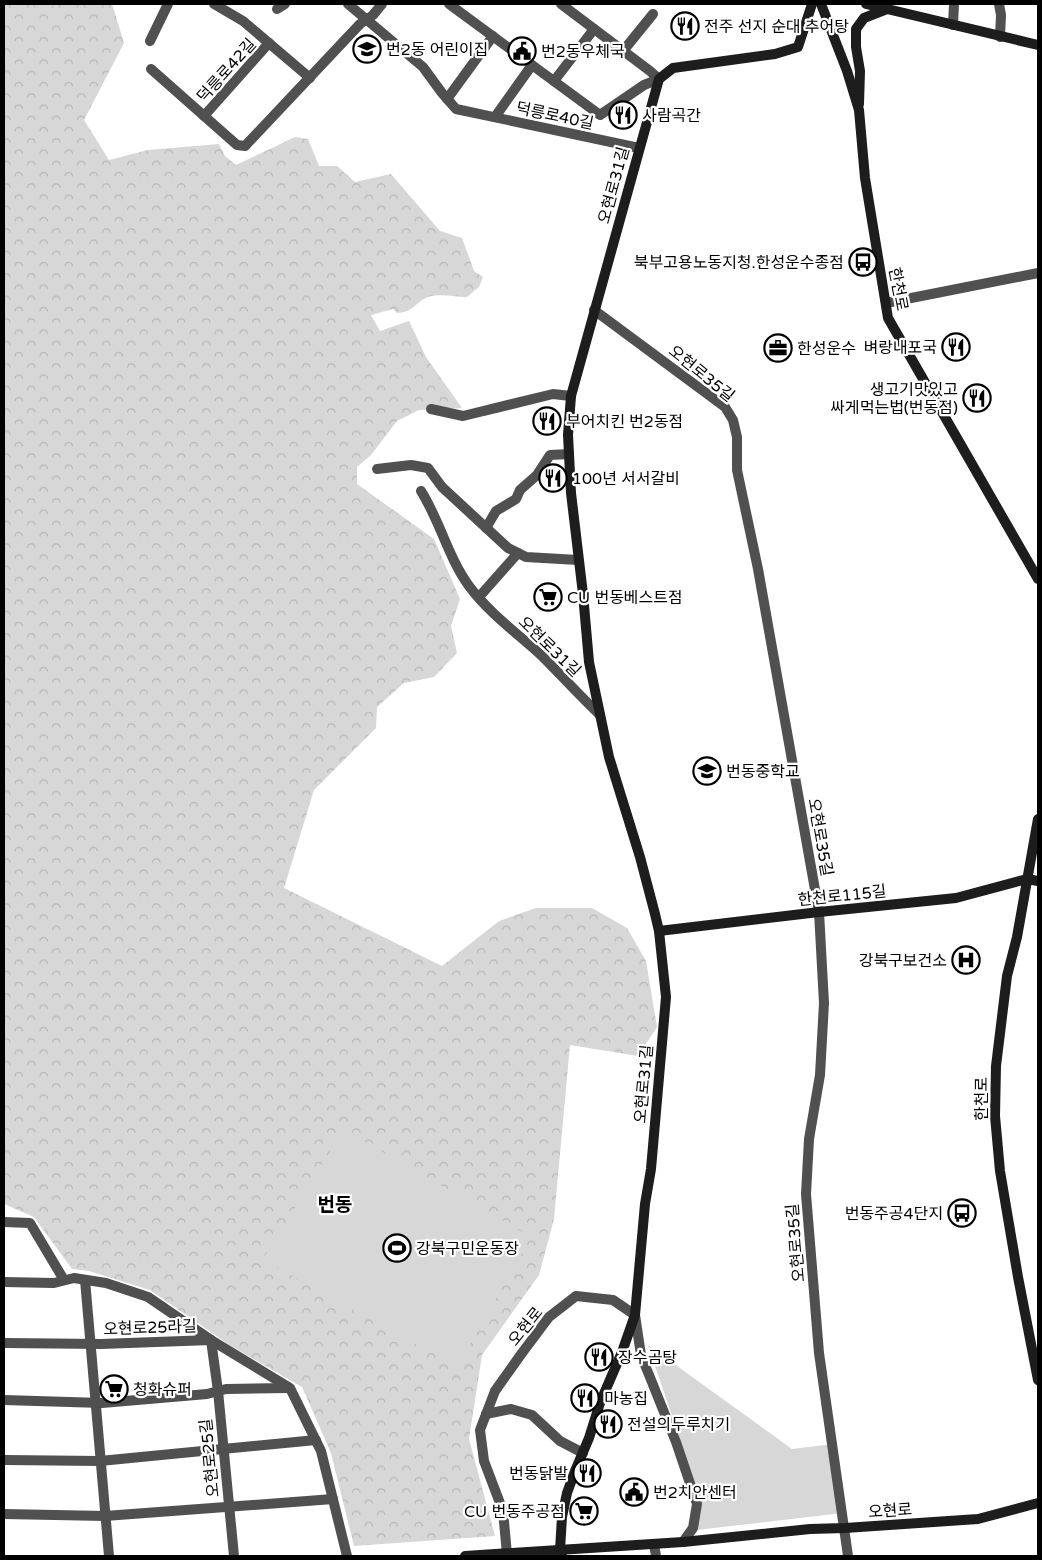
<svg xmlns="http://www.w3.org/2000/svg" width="1042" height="1560" viewBox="0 0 1042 1560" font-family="'Varela Round','Noto Sans KR',sans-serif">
	<defs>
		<pattern id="forest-crowns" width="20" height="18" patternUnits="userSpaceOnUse" patternTransform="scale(1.25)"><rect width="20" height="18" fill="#d7d7d7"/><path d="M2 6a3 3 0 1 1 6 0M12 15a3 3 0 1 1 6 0" fill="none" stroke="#b7b7b7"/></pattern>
	</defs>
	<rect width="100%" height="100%" fill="#fff"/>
	<path fill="url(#forest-crowns)" d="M 4,4 L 112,4 L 124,43 L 84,120 L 109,160 L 148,150 L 219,144 L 225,156 L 236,165 L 295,137 L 308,139 L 319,166 L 337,166 L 355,182 L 391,174 L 440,231 L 462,238 L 474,271 L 483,277 L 479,287 L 467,297 C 457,297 437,293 428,297 C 414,303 414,312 397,313 L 393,309 L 371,315 L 380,331 L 409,321 L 426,357 L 462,408 L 419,410 L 397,421 L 371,455 L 357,467 L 357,484 L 434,539 L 460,599 L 451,626 L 457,653 L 434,677 L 404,683 L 377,707 L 376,728 L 314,790 L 284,888 L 442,966 L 499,921 L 536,908 L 592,908 L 627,928 L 646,961 L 657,1027 L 638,1056 L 570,1045 L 554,1219 L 539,1275 L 482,1355 L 469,1439 L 495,1536 L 354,1546 L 331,1453 L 302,1387 L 231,1346 L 150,1290 L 89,1271 L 72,1269 L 34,1217 L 4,1204 Z"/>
	<g fill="#d7d7d7">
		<polygon points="344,1130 531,1237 457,1367 263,1259"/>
		<polygon points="648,1345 792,1449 833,1444 842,1513 697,1530 698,1493"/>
	</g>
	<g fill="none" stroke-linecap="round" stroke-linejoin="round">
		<g stroke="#505050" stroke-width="10">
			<polyline points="214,4 243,21 310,78"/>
			<polyline points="348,4 423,67 442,93 456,109 639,148"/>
			<polyline points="449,4 600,115 644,85 659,79 650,71 561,4"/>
			<polyline points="999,4 1001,15 1000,37"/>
			<polyline points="277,9 285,4"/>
			<polyline points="953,25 954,4"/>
			<polyline points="150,41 168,4"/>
			<polyline points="623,51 653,14"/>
			<polyline points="151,69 237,145 245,146 360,24 373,15 382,4"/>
			<polyline points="554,81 594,29"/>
			<polyline points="447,99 493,36"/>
			<polyline points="204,116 269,43"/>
			<polyline points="495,117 532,65"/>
			<polyline points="886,303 1038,273"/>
			<polyline points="594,310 725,407 733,420 737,437 737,470 758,569 819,912 824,1003 820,1075 809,1139 806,1194 819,1353 848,1556"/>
			<polyline points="431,409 463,416 553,394 571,396"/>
			<polyline points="377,469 411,465 428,468 442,487 508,548 526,557 578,560"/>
			<path d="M 421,491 C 440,521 448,557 469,586 C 489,613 517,633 541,655 C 561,675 580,696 600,715"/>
			<polyline points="486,528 496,511 516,499 520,490 537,475 550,455 569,454"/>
			<polyline points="479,597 518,553"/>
			<polyline points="4,1222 30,1223 64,1280"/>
			<polyline points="85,1280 109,1556"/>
			<polyline points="4,1282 54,1283 74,1278 106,1283 148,1297 211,1340 290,1388 321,1451 347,1556"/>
			<polyline points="211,1340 218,1391 234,1556"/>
			<polyline points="4,1343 101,1344 211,1340"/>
			<polyline points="4,1400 102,1403 207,1394 226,1389 289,1388"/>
			<polyline points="486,1414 511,1409 532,1415 560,1441 583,1453"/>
			<polyline points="4,1460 100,1461 316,1440"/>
			<polyline points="4,1514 105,1516 333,1499"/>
			<polyline points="654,1544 656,1556"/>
			<polyline points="507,1554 503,1511 484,1461 480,1430 495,1391 522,1353 549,1317 576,1296 613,1300 635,1315 641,1355 676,1442 697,1504 693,1528 683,1542"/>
		</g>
		<g stroke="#1d1d1d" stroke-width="10">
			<polyline points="821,4 847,71 859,110 865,178 888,318 1038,579"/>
			<polyline points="866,4 1038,45"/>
			<polyline points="859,104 860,71 856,47 856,29 864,18 887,9"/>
			<polyline points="1038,819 1017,937 1007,976 996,1066 995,1116 1000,1171 1018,1277 1038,1380"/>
			<polyline points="659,931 819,912 956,898 1027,879 1038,881"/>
			<polyline points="465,1556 683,1542 810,1529 845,1528 978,1519 1038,1503"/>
			<polyline points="562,1556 560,1550 562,1517 567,1493 575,1471 589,1438 600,1403 622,1352 635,1315 645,1204 651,1169 666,997 659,931 655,914 640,857 609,757 589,662 583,594 571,493 568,435 571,396 659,79 673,68 775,54 798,47 812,4"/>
		</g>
	</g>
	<defs>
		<g id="restaurant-ring" transform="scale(1.4375)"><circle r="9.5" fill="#fff" stroke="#000" stroke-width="1.5"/><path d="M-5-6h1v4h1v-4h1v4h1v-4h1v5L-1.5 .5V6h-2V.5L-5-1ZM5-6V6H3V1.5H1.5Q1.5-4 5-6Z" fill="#000"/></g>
		<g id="school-ring" transform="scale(1.4375)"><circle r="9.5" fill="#fff" stroke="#000" stroke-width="1.5"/><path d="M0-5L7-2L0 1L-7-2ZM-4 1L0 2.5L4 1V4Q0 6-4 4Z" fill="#000"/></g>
		<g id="civic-ring" transform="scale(1.4375)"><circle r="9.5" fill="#fff" stroke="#000" stroke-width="1.5"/><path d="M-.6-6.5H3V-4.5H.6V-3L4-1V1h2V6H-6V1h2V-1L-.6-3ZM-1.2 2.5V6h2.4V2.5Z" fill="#000"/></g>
		<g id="bus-ring" transform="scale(1.4375)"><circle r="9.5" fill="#fff" stroke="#000" stroke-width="1.5"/><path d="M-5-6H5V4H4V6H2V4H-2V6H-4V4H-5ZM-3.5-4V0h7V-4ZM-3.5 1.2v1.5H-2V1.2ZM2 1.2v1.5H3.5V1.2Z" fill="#000"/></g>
		<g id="office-ring" transform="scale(1.4375)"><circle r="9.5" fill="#fff" stroke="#000" stroke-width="1.5"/><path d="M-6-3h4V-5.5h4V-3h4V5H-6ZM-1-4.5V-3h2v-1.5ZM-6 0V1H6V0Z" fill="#000"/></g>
		<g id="supermarket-ring" transform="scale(1.4375)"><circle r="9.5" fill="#fff" stroke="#000" stroke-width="1.5"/><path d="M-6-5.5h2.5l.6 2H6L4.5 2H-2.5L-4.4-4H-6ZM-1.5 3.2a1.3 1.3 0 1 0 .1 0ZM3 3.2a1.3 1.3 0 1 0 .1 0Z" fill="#000"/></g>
		<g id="hospital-ring" transform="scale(1.4375)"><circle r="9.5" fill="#fff" stroke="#000" stroke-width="1.5"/><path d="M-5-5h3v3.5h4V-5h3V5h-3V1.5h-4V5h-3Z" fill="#000"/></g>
		<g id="stadium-ring" transform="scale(1.4375)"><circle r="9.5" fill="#fff" stroke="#000" stroke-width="1.5"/><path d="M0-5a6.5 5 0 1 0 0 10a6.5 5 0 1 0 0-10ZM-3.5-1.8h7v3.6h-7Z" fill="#000"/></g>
	</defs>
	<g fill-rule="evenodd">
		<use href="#restaurant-ring" x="685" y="26"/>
		<use href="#school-ring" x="367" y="49"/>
		<use href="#civic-ring" x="522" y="51"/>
		<use href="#restaurant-ring" x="623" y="115"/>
		<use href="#bus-ring" x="863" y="262"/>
		<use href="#restaurant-ring" x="956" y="347"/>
		<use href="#office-ring" x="778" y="348"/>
		<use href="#restaurant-ring" x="977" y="398"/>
		<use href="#restaurant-ring" x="547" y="421"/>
		<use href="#restaurant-ring" x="553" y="478"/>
		<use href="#supermarket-ring" x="548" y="597"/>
		<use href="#school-ring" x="707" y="771"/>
		<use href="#hospital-ring" x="966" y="960"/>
		<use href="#bus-ring" x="962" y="1213"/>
		<use href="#stadium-ring" x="397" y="1248"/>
		<use href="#restaurant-ring" x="599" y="1357"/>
		<use href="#supermarket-ring" x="114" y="1389"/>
		<use href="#restaurant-ring" x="585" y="1398"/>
		<use href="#restaurant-ring" x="608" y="1424"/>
		<use href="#restaurant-ring" x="587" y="1473"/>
		<use href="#civic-ring" x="634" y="1492"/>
		<use href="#supermarket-ring" x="584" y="1511"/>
	</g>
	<g text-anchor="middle" stroke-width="4.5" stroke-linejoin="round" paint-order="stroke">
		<g font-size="16" fill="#000" stroke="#fff" text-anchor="start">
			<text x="704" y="32">전주 선지 순대 추어탕</text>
			<text x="386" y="55">번2동 어린이집</text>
			<text x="541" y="57">번2동우체국</text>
			<text x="642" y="121">사람곡간</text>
			<text x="844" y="268" text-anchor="end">북부고용노동지청.한성운수종점</text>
			<text x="937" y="353" text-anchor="end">벼랑내포국</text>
			<text x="797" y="354">한성운수</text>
			<text x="958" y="395" text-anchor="end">생고기맛있고<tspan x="958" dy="18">싸게먹는법(번동점)</tspan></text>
			<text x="566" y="427">부어치킨 번2동점</text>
			<text x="572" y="484">100년 서서갈비</text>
			<text x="567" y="603">CU 번동베스트점</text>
			<text x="726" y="777">번동중학교</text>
			<text x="947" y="966" text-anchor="end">강북구보건소</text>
			<text x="943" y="1219" text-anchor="end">번동주공4단지</text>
			<text x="416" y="1254">강북구민운동장</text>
			<text x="618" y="1363">장수곰탕</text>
			<text x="133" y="1395">청화슈퍼</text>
			<text x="604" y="1404">마농집</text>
			<text x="627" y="1430">전설의두루치기</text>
			<text x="568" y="1479" text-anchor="end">번동닭발</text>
			<text x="653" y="1498">번2치안센터</text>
			<text x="565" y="1517" text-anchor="end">CU 번동주공점</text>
		</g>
		<g font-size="16" fill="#000" stroke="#fff">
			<text transform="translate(226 70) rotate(-48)" y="6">덕릉로42길</text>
			<text transform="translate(555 115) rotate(12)" y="6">덕릉로40길</text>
			<text transform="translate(613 185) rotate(-75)" y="6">오현로31길</text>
			<text transform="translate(899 289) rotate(79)" y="6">한천로</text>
			<text transform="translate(702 373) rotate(39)" y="6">오현로35길</text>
			<text transform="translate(550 646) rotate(44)" y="6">오현로31길</text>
			<text transform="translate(821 837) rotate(80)" y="6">오현로35길</text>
			<text transform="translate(842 895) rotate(-6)" y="6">한천로115길</text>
			<text transform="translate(643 1084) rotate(-85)" y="6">오현로31길</text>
			<text transform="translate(981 1099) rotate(-90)" y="6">한천로</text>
			<text transform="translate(795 1243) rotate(-95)" y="6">오현로35길</text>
			<text transform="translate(525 1326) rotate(-51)" y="6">오현로</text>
			<text transform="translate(150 1327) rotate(-2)" y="6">오현로25라길</text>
			<text transform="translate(209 1458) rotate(-96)" y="6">오현로25길</text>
			<text transform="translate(890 1510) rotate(-4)" y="6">오현로</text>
		</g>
		<g font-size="19" font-weight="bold" fill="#000" stroke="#fff">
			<text x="335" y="1211">번동</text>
		</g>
	</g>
	<rect width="1042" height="1560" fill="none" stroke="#000000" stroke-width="10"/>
</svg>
